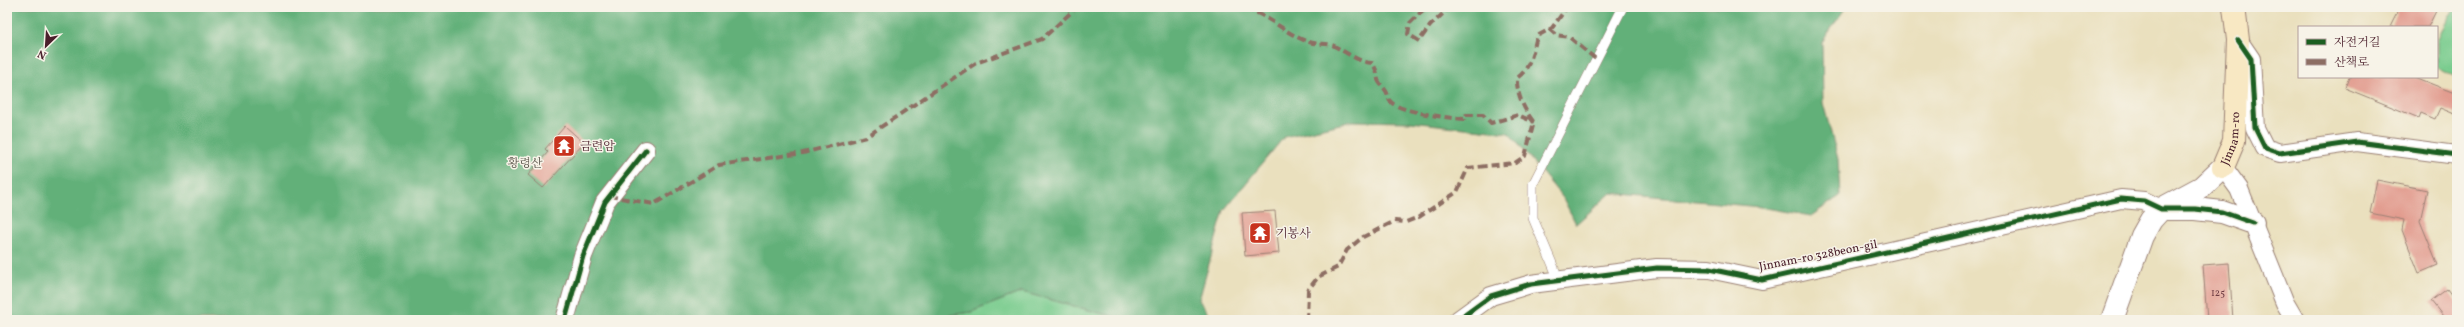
<svg xmlns="http://www.w3.org/2000/svg" width="2464" height="327" viewBox="0 0 2464 327" font-family="Vollkorn,'Noto Serif KR',serif">
	<rect width="100%" height="100%" fill="#f7f3e8"/>
	<filter id="ink" filterUnits="userSpaceOnUse"><feTurbulence type="fractalNoise" baseFrequency=".025" numOctaves="2"/><feDisplacementMap in="SourceGraphic" scale="8" xChannelSelector="R" yChannelSelector="G"/><feConvolveMatrix kernelMatrix="1 2 1 2 8 2 1 2 1" color-interpolation-filters="sRGB"/></filter>
	<filter id="wash" filterUnits="userSpaceOnUse"><feTurbulence type="fractalNoise" baseFrequency=".012" numOctaves="4" result="noise"/><feDisplacementMap in="SourceGraphic" scale="16" xChannelSelector="R" yChannelSelector="G"/><feGaussianBlur stdDeviation="0.9" result="paint"/><feColorMatrix in="noise" values="0 0 0 0 0 0 0 0 0 0 0 0 0 0 0 0 0 1.4 0 .05"/><feComposite in="paint" operator="in"/></filter>
	<g filter="url(#wash)">
		<rect width="100%" height="100%" fill="#eae0be"/>
		<g fill="#79cc8e" stroke="#62765c">
			<polygon points="2455,7 2457,7 2457,78 2437,67 2437,40"/>
			<polygon points="1022,292 1126,320 914,320 971,312"/>
		</g>
		<polygon fill="#62b079" stroke="#566852" points="7,7 1846,7 1822,42 1823,103 1838,159 1840,196 1811,216 1760,207 1611,193 1576,224 1563,198 1509,133 1411,122 1353,121 1284,137 1224,210 1199,300 1212,320 1126,320 1022,292 971,312 914,320 7,320"/>
		<g id="blocks">
			<g fill="#e29c8f">
				<polygon points="2400,7 2438,7 2428,27 2390,27"/>
				<polygon points="2349,77 2414,77 2457,94 2457,115 2440,108 2435,119 2421,113 2419,118 2345,88"/>
				<polygon points="565,126 584,143 543,188 528,175 548,152 545,149"/>
				<polygon points="2377,180 2427,190 2420,221 2438,265 2419,273 2402,230 2404,220 2370,213"/>
				<polygon points="1275,211 1279,253 1245,256 1242,213"/>
				<polygon points="2229,263 2233,320 2207,320 2203,265"/>
				<polygon points="2447,289 2457,303 2457,320 2446,320 2431,301"/>
			</g>
		</g>
	</g>
	<g filter="url(#ink)">
		<use href="#blocks" fill-opacity="0" stroke="#9a8074" stroke-width="1"/>
		<g fill="none" stroke-linecap="round" stroke-linejoin="round">
			<g stroke="#9a8074" stroke-width="10">
				<polyline id="service" points="1559,280 1533,218 1533,184 1623,7"/>
			</g>
			<g stroke="#9a8074" stroke-width="20">
				<g id="minor">
					<polyline points="2238,40 2251,59 2255,128 2265,148 2280,153 2357,142 2457,155"/>
					<polyline points="2223,167 2239,189 2285,303 2295,320"/>
					<polyline points="565,320 583,256 605,202 646,150"/>
					<polyline points="1458,320 1491,296 1531,284 1657,268 1709,269 1762,280 2121,199 2144,201 2161,209"/>
				</g>
			</g>
			<g stroke="#9a8074" stroke-width="24">
				<g id="tertiary">
					<polyline points="2167,209 2195,209 2222,212 2253,223"/>
					<polyline points="2112,320 2142,236 2151,220 2161,209 2202,187 2223,167"/>
				</g>
			</g>
			<g stroke="#9a8074" stroke-width="24">
				<g id="secondary">
					<path id="s1" d="M 2223,167 L 2234,141 L 2238,40 L 2234,7"/>
				</g>
			</g>
			<use href="#service" stroke="#fff" stroke-width="9"/>
			<use href="#minor" stroke="#fff" stroke-width="18"/>
			<use href="#tertiary" stroke="#fff" stroke-width="22"/>
			<use href="#secondary" stroke="#f8e8c3" stroke-width="22"/>
			<g stroke="#8d6e63" stroke-width="4" stroke-dasharray="8 4" stroke-linecap="butt">
				<path d="M 1233,7 C 1241,9 1250,10 1257,13 C 1275,21 1290,36 1309,42 C 1318,45 1329,42 1336,47 C 1347,53 1361,63 1372,63 C 1377,70 1377,73 1378,80 C 1380,85 1385,88 1387,93 C 1388,95 1388,99 1390,101 C 1398,112 1449,118 1464,119 L 1466,115 L 1483,115 L 1491,123 L 1518,115 L 1534,122"/>
				<polyline points="1448,9 1424,9 1410,23 1408,34 1419,41 1430,26 1450,7"/>
				<polyline points="1549,29 1556,35 1569,37 1597,60"/>
				<path d="M 1533,121 C 1524,110 1516,92 1517,78 C 1531,68 1533,51 1537,36 L 1552,28 L 1567,7"/>
				<polyline points="609,196 654,204 719,165 803,153 866,137 976,63 1042,39 1077,7"/>
				<polyline points="1307,320 1308,290 1318,277 1338,267 1347,250 1363,237 1395,221 1406,222 1419,217 1457,192 1468,168 1515,163 1525,156 1534,122"/>
			</g>
			<g stroke="#f7f3e8" stroke-width="8">
				<g id="cycleway">
					<polyline points="2238,40 2251,59 2255,128 2265,148 2280,153 2357,142 2457,155"/>
					<polyline points="565,320 583,256 605,202 646,150"/>
					<polyline points="1458,320 1491,296 1531,284 1657,268 1709,269 1762,280 2121,199 2144,201 2161,209 2195,209 2222,212 2253,223"/>
				</g>
			</g>
			<use href="#cycleway" stroke="#1b5e20" stroke-width="5"/>
		</g>
	</g>
	<defs>
		<g id="temple-square" transform="scale(1.15)"><rect x="-9" y="-9" width="18" height="18" rx="4" fill="#c8321e" stroke="#f7f3e8"/><path d="M0-6L5-2H3V0L6.5 2.5H4V6H1.5V3h-3V6H-4V2.5H-6.5L-3 0V-2H-5Z" fill="#fff"/></g>
	</defs>
	<g fill-rule="evenodd">
		<use href="#temple-square" x="564" y="146"/>
		<use href="#temple-square" x="1260" y="233"/>
	</g>
	<g text-anchor="middle" stroke-width="3" stroke-linejoin="round" paint-order="stroke">
		<g font-size="10" fill="#703e44">
			<text x="2218" y="296">125</text>
		</g>
		<g font-size="12" fill="#4a1f2b" stroke="#f7f3e8">
			<text dy="4" stroke="none"><textPath href="#s1" startOffset="30">Jinnam-ro</textPath></text>
			<text transform="translate(1818 255) rotate(-11)" y="4">Jinnam-ro 328beon-gil</text>
		</g>
		<g font-size="12" fill="#4a1f2b" stroke="#f7f3e8" text-anchor="start">
			<text x="580" y="150">금련암</text>
			<text x="1276" y="237">기봉사</text>
		</g>
		<g font-size="12" fill="#585349" stroke="#f7f3e8">
			<text x="525" y="167">황령산</text>
		</g>
	</g>
	<rect width="2464" height="327" fill="none" stroke="#f7f3e8" stroke-width="24"/>
	<rect x="2298" y="26" width="140" height="52" fill="#f7f3e8" stroke="#b29e9c"/>
	<rect x="2306" y="39" width="20" height="6" fill="#1b5e20" stroke="#b29e9c"/>
	<text x="2334" y="46" font-size="12" fill="#4a1f2b">자전거길</text>
	<rect x="2306" y="59" width="20" height="6" fill="#8d6e63" stroke="#b29e9c"/>
	<text x="2334" y="66" font-size="12" fill="#4a1f2b">산책로</text>
	<g transform="translate(46 46) rotate(205)" stroke="#f7f3e8" stroke-width="3" paint-order="stroke">
	<path d="M0-3L7 15L0 10L-7 15Z" fill="#4a1f2b"/>
	<text y="-6" font-size="11" font-weight="bold" text-anchor="middle" fill="#4a1f2b">N</text>
	</g>
</svg>
